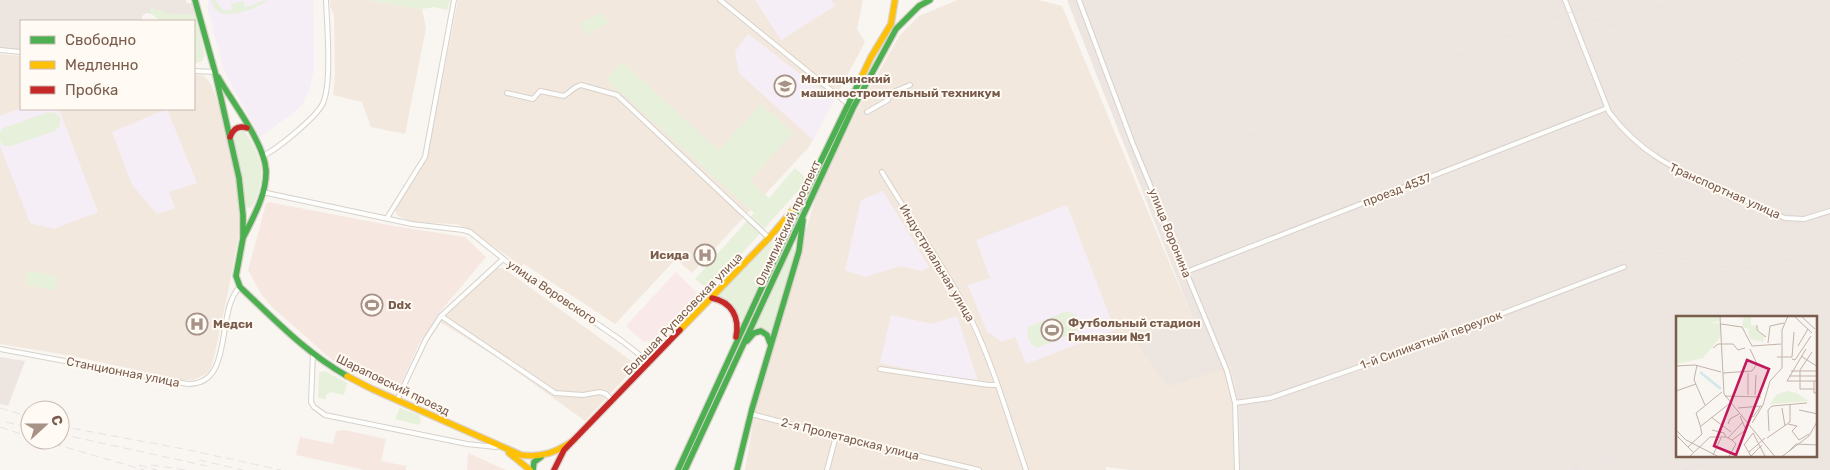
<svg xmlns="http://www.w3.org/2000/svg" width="1830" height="470" viewBox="0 0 1830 470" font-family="Rubik,sans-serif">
	<rect width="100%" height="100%" fill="#f9f5f0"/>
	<g fill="#f2e8de">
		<polygon points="330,0 363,0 422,9 426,28 405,134 371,127 362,102 333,95 335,75 334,14 330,7"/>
		<polygon points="458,0 863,0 857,29 865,42 809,147 692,273 676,259 615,324 524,264 522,266 466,228 456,224 412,222 398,216 394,209 427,158"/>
		<polygon points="957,0 1038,0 1062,6 1195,324 1138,334 1188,381 1231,365 1239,407 1240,470 1129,470 1106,467 1106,470 745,470 756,406 817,192 855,114 900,35 919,16"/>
		<polygon points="0,54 21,56 21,109 194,109 194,74 204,76 211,84 220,109 234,167 241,222 229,287 214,357 210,370 204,375 193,380 183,380 67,355 0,344"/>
		<polygon points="497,268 503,268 637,365 585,421 498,358 440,322 445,315"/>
	</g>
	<g fill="#f6e8e1">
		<polygon points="268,202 394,226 465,237 486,257 440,312 419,344 397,392 351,372 332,360 272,307 261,294 248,270 266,204"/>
		<polygon points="345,430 386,439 381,461 406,466 406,470 365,470 296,455 300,437 333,444 336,431"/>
		<polygon points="468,453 506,470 467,470"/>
	</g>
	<g fill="#ede5e0" fill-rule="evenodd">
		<polygon points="0,0 186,0 187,3 192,3 195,15 174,17 146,13 142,16 142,21 21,21 21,50 0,48"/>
		<path d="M 1067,0 L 1830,0 L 1830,470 L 1240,470 L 1239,407 L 1231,366 L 1188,381 L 1167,386 L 1137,343 L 1138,334 L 1195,324 ZM 1678,318 L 1816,318 L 1816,456 L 1678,456 Z"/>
		<polygon points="0,357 25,361 8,406 0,404"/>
	</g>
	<g fill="#f6eef6">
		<polygon points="208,0 313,0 314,71 309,91 303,103 296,111 260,137 224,71 208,10"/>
		<polygon points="755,0 831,0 835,6 781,40"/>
		<polygon points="748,34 834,100 813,140 739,73 735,52"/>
		<polygon points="21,108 59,109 98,212 54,229 30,223 0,146 0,116"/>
		<polygon points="167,109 197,183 169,192 175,208 157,214 132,185 112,132"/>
		<polygon points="883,191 929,267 922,271 901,266 865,277 845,270 861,200"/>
		<polygon points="1067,205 1115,330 1026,364 1015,337 1002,342 987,332 968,285 990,278 976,240"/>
		<polygon points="891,315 933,324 957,316 979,384 880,363"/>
	</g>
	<polygon fill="#fae9e9" points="676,272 698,294 653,340 644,342 626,326"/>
	<g fill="#e7f0db">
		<path d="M 211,0 L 215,0 L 223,10 L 232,10 L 231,4 L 243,1 L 245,7 C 251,6 263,0 267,0 C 261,8 230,17 220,13 C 215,10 213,6 211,0 Z"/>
		<polygon points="363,0 450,0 447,10 434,7 422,9"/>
		<polygon points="151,8 171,14 195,14 205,55 202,61 194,64 194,21 161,21 149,12"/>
		<polygon points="602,12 608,23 586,35 580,23"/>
		<polygon points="622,62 719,150 761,104 793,133 750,181 769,198 795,168 808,180 709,290 695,279 754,213 606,79"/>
		<polygon points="49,112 55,113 60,117 60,126 55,131 11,146 4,146 0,141 0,132 3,128"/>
		<path d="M 241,129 C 249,133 260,158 261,167 C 263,176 257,203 250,208 L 246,207 L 245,204 L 241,172 L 233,138 L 235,131 Z"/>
		<polygon points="775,238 780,240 742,321 732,305 717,297"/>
		<polygon points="792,246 795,251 770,335 760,328 752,329"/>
		<polygon points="30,271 56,276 57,279 55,290 52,290 26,285 26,273"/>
		<path d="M 1067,311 L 1076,315 L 1079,324 L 1076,332 L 1037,348 C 1028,342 1026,338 1028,327 Z"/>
		<polygon points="325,371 347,383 344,395 330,392 326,395 326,399 318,398 319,374 320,372"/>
		<polygon points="400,408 419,415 421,421 419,425 395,419"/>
	</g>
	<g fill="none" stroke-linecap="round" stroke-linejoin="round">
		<g stroke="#d7d1cb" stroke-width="6">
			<g id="street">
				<polyline points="720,0 848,104"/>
				<polyline points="1079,0 1133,144 1227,371 1235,403 1237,470"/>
				<path d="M 1565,0 L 1609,112 C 1641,155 1677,170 1725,191 C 1745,200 1765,209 1785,218 L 1804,219 L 1830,211"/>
				<polyline points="0,50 21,52"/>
				<polyline points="194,71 215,72"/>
				<polyline points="507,93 533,99 540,91 564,96 576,87 581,85 617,95 769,238"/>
				<polyline points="867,112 888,100 891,93 910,85"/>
				<path d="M 263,156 C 277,149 317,117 323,103 C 332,84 327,23 326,0"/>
				<path d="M 882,172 C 911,221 946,268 971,319 C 994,367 1009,420 1026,470"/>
				<polyline points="262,192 412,224 463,230 470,232 506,261 622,341 650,363"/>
				<polyline points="387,218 425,157 454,0"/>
				<polyline points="1186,272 1607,108"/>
				<polyline points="441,316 555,393 583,395 600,392 606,394 613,401"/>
				<path d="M 0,349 L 188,384 C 235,385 215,310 240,287"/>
				<polyline points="313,354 311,402 314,407 325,415 467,444 496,447"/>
				<polyline points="880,369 989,385 997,385"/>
				<polyline points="397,400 426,339 441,316 503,259"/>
				<polyline points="1235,403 1270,398 1391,356 1624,267"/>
				<polyline points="751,414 836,436 979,470"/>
				<polyline points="827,470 836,436"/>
			</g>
		</g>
		<g stroke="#d9d2cb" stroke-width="8">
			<g id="fast">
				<path d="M 195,0 L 215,72 L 239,178 L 243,215 L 243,238 L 236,276 L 240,287 C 274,319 306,353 347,376"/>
				<path d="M 218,77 C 232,102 264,142 266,170 C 267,193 254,216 244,236"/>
				<polyline points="747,341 754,333 761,331 767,335 770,343"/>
				<polyline points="533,470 534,462 541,457"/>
				<polyline points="678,470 802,200 861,78"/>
				<polyline points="685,470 853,108 896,29 919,6 930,0"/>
				<polyline points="737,470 752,409 799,251 803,220"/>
			</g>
		</g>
		<g stroke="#d9d2cb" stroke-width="8">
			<g id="slow">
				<polyline points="861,78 871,57 891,24 895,0"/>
				<polyline points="680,330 769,238 797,205"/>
				<path d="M 347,376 L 372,389 L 521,455 C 542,458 557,452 574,440"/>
				<polyline points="509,453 530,470"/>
			</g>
		</g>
		<g stroke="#d9d2cb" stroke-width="8">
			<g id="jam">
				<path d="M 230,137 C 233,129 238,125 247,128"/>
				<path d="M 712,298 C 732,302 740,318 736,337"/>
				<polyline points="554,470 564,450 680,330"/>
			</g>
		</g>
		<use href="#street" stroke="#fefefd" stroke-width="4"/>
		<use href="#fast" stroke="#4caf50" stroke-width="5.5"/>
		<use href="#slow" stroke="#ffc107" stroke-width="5.5"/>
		<use href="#jam" stroke="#c62828" stroke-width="5.5"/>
		<g stroke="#e6e3e7" stroke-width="1" stroke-dasharray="8 5" stroke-linecap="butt">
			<polyline points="1593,21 1649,0"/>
			<polyline points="1596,31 1677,0"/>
			<polyline points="1822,34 1830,26"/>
			<path d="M 1676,89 C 1700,80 1724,70 1745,55"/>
			<polyline points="1678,132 1804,0"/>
			<path d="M 1225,145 C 1351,96 1477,46 1605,0"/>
			<path d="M 1604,255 C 1651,245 1673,258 1717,266 C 1758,273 1798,262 1830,237"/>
			<polyline points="1789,318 1830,273"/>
			<polyline points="1800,318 1830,290"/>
			<polyline points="0,408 30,417"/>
			<polyline points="6,422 30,428"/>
			<polyline points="60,426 184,449 281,470"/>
			<polyline points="0,427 30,437"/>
			<polyline points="60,434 207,466"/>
			<polyline points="41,440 144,470"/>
			<polyline points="199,460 243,470"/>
			<polyline points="139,465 157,470"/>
			<polyline points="151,465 186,470"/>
			<path d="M 1574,470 C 1612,461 1645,444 1678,422"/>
			<polyline points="1607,470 1640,457 1678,436"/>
			<polyline points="1684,470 1726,456"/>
		</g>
	</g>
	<defs>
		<g id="university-ring" transform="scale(1.125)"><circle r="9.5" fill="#fffaf3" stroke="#a69286" stroke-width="1.5"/><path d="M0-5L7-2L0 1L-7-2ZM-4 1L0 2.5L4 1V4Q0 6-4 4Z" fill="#a69286"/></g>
		<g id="hospital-ring" transform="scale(1.125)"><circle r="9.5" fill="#fffaf3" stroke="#a69286" stroke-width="1.5"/><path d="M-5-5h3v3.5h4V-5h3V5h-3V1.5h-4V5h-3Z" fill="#a69286"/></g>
		<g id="stadium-ring" transform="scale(1.125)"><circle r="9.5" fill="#fffaf3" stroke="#a69286" stroke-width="1.5"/><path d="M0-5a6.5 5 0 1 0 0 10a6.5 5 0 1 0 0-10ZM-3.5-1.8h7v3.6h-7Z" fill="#a69286"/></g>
	</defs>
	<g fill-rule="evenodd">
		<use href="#university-ring" x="785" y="86"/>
		<use href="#hospital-ring" x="705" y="255"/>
		<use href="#stadium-ring" x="372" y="305"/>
		<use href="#hospital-ring" x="197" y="324"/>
		<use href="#stadium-ring" x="1052" y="330"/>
	</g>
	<g text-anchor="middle" stroke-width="4" stroke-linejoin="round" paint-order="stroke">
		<g font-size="12" font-weight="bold" fill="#7a5c4d" stroke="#fffaf3" text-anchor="start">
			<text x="801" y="83">Мытищинский<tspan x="801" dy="14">машиностроительный техникум</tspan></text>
			<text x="689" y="259" text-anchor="end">Исида</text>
			<text x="388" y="309">Ddx</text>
			<text x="1068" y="327">Футбольный стадион<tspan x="1068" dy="14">Гимназии №1</tspan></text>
			<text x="213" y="328">Медси</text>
		</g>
		<g font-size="12" fill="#7a5c4d" stroke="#fffaf3">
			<text transform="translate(1397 190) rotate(-21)" y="4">проезд 4537</text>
			<text transform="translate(1725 191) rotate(24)" y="4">Транспортная улица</text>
			<text transform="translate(788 223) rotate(-65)" y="4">Олимпийский проспект</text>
			<text transform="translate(1170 233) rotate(68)" y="4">улица Воронина</text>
			<text transform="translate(937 263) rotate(59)" y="4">Индустриальная улица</text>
			<text transform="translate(552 292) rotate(34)" y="4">улица Воровского</text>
			<text transform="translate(683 314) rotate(-46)" y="4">Большая Рупасовская улица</text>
			<text transform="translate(1431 340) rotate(-20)" y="4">1-й Силикатный переулок</text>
			<text transform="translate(123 372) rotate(11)" y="4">Станционная улица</text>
			<text transform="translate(393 385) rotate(26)" y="4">Шараповский проезд</text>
			<text transform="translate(850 439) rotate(14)" y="4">2-я Пролетарская улица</text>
		</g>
	</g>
	<g transform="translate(1676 316)">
		<rect width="141" height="141" fill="#f9f5f0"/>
		<path d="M 0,0 L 43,0 L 44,5 L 33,7 L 44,7 L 45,20 L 27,42 L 0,48 ZM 68,0 L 75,0 L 75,9 L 81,10 L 80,14 L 89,20 L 87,26 L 74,23 L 72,15 L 74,13 L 66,11 ZM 111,75 L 120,77 L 133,85 L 94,88 L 100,79 Z" fill="#e7f0db"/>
		<path fill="none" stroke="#d0e8ea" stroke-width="2.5" d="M 24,56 L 45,73"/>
		<path fill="none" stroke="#c2b3aa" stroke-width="1" d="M 44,0 L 48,78 L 100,142M 118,0 L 136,17M 125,0 L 139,13M 45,8 L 66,11 L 76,30 L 105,28M 81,9 L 81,14 L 90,21M 92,27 L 94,10 L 108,7M 122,30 L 132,13M 37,32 L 42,28 L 57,28 L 62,34 L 69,32M 130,33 L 111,65 L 142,65M 136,36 L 124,54 L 124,73 L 138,73M 125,40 L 142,51M 101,41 L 116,41 L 118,16M 116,43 L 119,44 L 135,20M 21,49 L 18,64 L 29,89M 0,50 L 19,49 L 45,56M 115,55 L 142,55M 47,57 L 76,55 L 81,48 L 74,33M 72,57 L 72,79M 113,60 L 142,60M 138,65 L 138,77 L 142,77M 0,75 L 20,68M 79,79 L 80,59M 49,80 L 85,81M 62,92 L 86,90M 106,92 L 109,110M 123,94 L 142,98M 74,99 L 77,101 L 84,91M 64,100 L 70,114M 35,101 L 55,116M 76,107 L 87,89 L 94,65 L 106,52 L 106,14 L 112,0M 52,108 L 54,103 L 63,98M 112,108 L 121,110 L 116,115 L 123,124 L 133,118M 24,109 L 20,97 L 46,76M 25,110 L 53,88M 0,114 L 10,124 L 45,142M 36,114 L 48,117 L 50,121M 93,115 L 92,94 L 96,90 L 131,87M 0,119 L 17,136M 52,122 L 67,106M 91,122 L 114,106 L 114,88M 68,128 L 76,142M 68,129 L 77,117 L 90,142M 12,131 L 26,118 L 24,109M 113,135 L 120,128 L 142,129M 73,136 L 89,122M 37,139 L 45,122M 75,140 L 86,129M 12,142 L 34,121 L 50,121 L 56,124 L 71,113M 52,142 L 60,128 L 56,124M 104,142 L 133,120 L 142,104"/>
		<path fill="#c2185b" fill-opacity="0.15" stroke="#c2185b" stroke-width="2.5" d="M 71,44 L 93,53 L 60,139 L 38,130 Z"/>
		<rect width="141" height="141" fill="none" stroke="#7a5c4d" stroke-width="2.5"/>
	</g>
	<rect x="20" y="20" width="175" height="90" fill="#fffaf3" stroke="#cabbb1"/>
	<rect x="30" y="36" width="25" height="8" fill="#4caf50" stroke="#cabbb1"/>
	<text x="65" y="45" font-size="15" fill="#7a5c4d">Свободно</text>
	<rect x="30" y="61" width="25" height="8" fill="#ffc107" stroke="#cabbb1"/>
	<text x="65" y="70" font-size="15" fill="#7a5c4d">Медленно</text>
	<rect x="30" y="86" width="25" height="8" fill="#c62828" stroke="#cabbb1"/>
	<text x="65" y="95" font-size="15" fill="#7a5c4d">Пробка</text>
	<g transform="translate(45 425) rotate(69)"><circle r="24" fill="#fffaf3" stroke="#cabbb1"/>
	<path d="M0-4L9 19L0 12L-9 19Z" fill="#a69286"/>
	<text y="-8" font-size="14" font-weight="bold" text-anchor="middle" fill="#7a5c4d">С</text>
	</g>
</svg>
